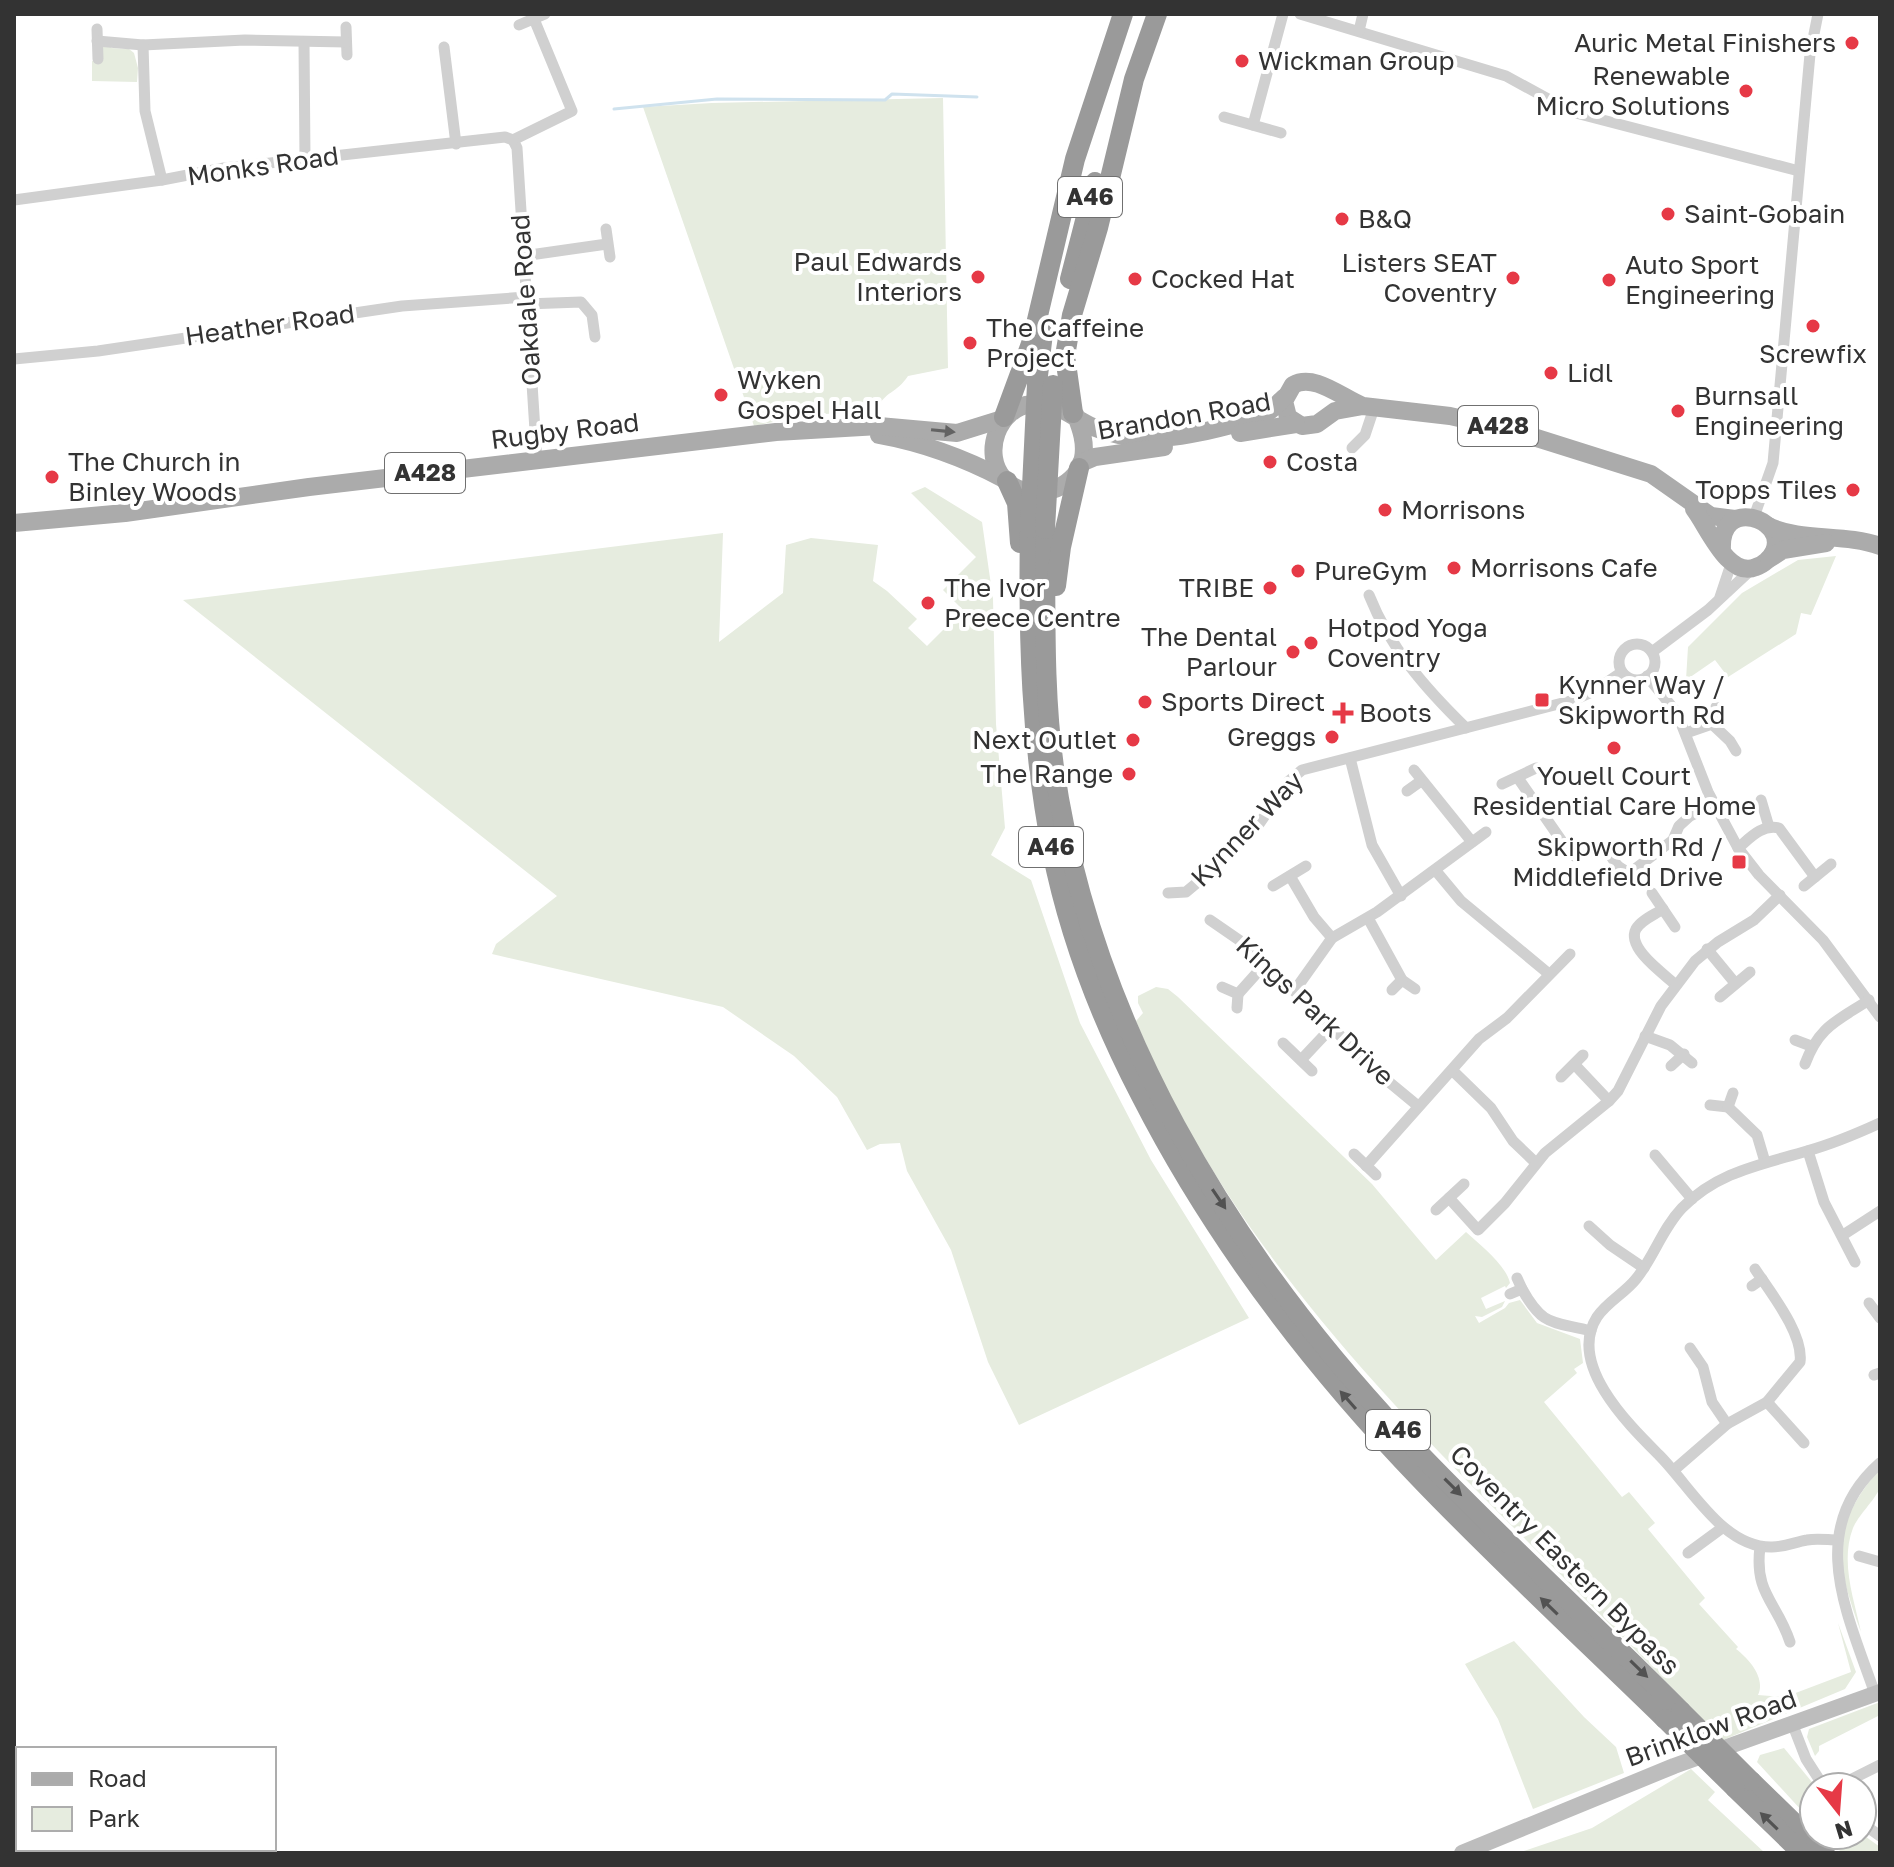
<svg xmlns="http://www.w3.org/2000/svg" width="1894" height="1867" viewBox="0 0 1894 1867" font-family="'Golos Text',sans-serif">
	<rect width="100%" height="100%" fill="#fff"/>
	<g fill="#e6ecdf">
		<polygon points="111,45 111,48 129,49 134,53 138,68 137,82 92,81 92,61 100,60 103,47"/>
		<path d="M 943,98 L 948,368 L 908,376 C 897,393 884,392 878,408 L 874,409 L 798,417 L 754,426 L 643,107 L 712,103 Z"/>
		<polygon points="925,487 982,522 993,599 996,724 1005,828 991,855 1031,880 1080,1023 1151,1160 1249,1318 1019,1425 988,1362 951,1250 907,1171 900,1143 880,1144 867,1150 837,1097 794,1056 723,1007 492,954 496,944 557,896 183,600 723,533 719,642 783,593 786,545 811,538 878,545 873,581 887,591 917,619 908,628 927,646 963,610 943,590 976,557 911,493"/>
		<polygon points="1836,556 1811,615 1801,613 1796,634 1728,677 1715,660 1686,680 1688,647 1742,593 1798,560"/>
		<path d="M 1156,987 L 1168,989 L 1178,997 L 1372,1184 L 1436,1260 L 1466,1232 C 1480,1245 1506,1265 1510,1283 L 1506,1288 L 1505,1286 L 1481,1298 L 1486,1309 L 1505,1301 L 1502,1307 L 1482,1317 L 1475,1316 L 1479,1323 L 1505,1308 L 1509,1303 L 1520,1300 L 1537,1323 L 1580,1339 L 1583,1363 L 1574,1369 L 1577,1373 L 1544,1402 L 1622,1497 L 1629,1492 L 1655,1523 L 1648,1529 L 1705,1598 L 1699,1604 L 1738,1647 L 1736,1649 C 1749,1659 1766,1678 1758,1695 L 1785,1697 L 1851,1672 L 1838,1623 L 1856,1672 L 1845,1689 L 1723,1740 C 1654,1669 1585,1598 1514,1528 C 1364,1379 1217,1219 1136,1021 L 1143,1013 L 1138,1003 L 1138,996 Z"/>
		<path d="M 1880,1468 C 1880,1473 1881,1481 1880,1487 C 1877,1498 1859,1514 1853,1528 C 1840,1562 1854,1599 1861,1632 C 1835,1559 1828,1531 1880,1468 Z"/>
		<polygon points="1514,1641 1584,1717 1616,1747 1624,1773 1533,1809 1498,1719 1465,1664"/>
		<polygon points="1880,1702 1880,1715 1819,1746 1819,1751 1815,1756 1807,1737 1809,1729"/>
		<polygon points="1784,1748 1816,1787 1814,1824 1757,1762 1760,1755"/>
		<polygon points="1691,1769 1715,1792 1708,1800 1765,1853 1518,1853 1592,1828"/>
		<polygon points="1862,1834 1880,1847 1880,1853 1842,1853 1825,1835"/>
	</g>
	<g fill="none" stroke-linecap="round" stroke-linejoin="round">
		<polyline stroke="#cfe2ee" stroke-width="3" points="614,109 717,99 885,100 892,94 977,97"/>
		<g stroke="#d0d0d0" stroke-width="11">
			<polyline points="1300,14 1506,76 1572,112 1799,171"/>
			<polyline points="519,25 545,14"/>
			<polyline points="346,27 347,55"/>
			<polyline points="97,29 98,59"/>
			<polyline points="1359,31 1363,14"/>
			<polyline points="97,41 143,45 245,40 346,42"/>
			<polyline points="304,42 305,159"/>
			<polyline points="143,45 145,111 162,180"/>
			<polyline points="444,47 456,144"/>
			<polyline points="1224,117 1281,133"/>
			<polyline points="1253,125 1283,14"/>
			<polyline points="513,140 517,148 537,462"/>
			<polyline points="513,140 572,111 534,19"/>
			<polyline points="14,200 162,180 224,168 505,137 513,140"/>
			<polyline points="606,229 610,257"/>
			<polyline points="523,256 607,244"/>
			<polyline points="526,304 581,302 592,315 595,337"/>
			<polyline points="14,359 98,351 402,306 526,297"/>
			<polyline points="1352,448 1365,435 1374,408"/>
			<polyline points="1754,517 1773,463 1810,54 1818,14"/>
			<path d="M 1369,595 C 1390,648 1425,688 1466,728"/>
			<polyline points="1720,597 1731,564"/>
			<circle cx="1637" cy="662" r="18"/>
			<polyline points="1652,652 1708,610 1752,569"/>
			<polyline points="1647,676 1677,713 1708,792 1738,848 1759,875 1823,940 1880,1017"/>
			<polyline points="1712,724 1730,741 1736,751"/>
			<polyline points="1712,724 1716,707"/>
			<polyline points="1686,733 1712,724"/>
			<polyline points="1350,758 1372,845 1401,896"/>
			<polyline points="1414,770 1472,842"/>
			<path d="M 1518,778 L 1570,853 L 1576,857 L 1604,846 C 1614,858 1615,870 1631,872 L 1673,840 L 1679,826 L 1690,816 L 1714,805"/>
			<polyline points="1502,784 1536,768"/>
			<polyline points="1407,791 1421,781"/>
			<polyline points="1761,800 1769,827"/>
			<path d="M 1738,848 C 1750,838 1762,824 1779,828 L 1815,877"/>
			<polyline points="1436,871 1461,901 1549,974"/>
			<polyline points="1290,876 1314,917 1332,938"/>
			<polyline points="1273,886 1306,866"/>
			<polyline points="1804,886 1831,864"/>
			<polyline points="1168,893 1186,892 1198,882 1259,824 1289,781 1302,770 1574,700 1594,691 1622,672"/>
			<polyline points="1652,893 1675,927"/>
			<path d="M 1663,909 C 1654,915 1641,920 1636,929 C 1626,948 1664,974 1676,985"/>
			<polyline points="1368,918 1402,980 1415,989"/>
			<polyline points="1210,920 1239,940 1264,965 1315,1009 1366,1063 1418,1106"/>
			<polyline points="1707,949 1735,983"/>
			<polyline points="1222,987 1238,994 1237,1008"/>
			<polyline points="1295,990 1332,938 1377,912 1486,832"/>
			<polyline points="1392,990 1402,980"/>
			<polyline points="1238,994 1264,965"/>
			<polyline points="1720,997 1750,972"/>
			<polyline points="1645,1036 1670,1045 1692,1063"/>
			<polyline points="1795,1040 1811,1046"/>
			<polyline points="1283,1043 1312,1071"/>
			<polyline points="1301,1060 1332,1027"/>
			<path d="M 1805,1064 C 1819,1026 1837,1021 1869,1000"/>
			<polyline points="1575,1065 1609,1101"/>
			<polyline points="1671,1066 1684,1054"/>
			<polyline points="1453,1071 1491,1108 1513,1141 1536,1163"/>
			<polyline points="1561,1077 1583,1055"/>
			<polyline points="1710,1105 1728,1107 1733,1093"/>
			<polyline points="1728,1107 1757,1135 1765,1162"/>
			<polyline points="1808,1151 1824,1202 1855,1262"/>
			<polyline points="1354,1154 1376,1175"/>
			<polyline points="1655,1155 1692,1199"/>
			<polyline points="1366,1166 1479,1039 1507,1018 1570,954"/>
			<polyline points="1449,1198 1478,1230 1505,1203 1545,1153 1609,1101 1618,1091 1661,1006 1695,961 1718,942 1754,920 1780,895"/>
			<polyline points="1436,1210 1464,1184"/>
			<polyline points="1589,1226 1610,1245 1644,1268"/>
			<polyline points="1843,1235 1880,1211"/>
			<polyline points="1517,1278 1522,1289"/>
			<polyline points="1752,1286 1762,1279"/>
			<path d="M 1510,1294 L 1522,1289 C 1543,1327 1552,1321 1591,1331"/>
			<polyline points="1869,1303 1880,1318"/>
			<polyline points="1690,1348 1703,1367 1712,1402 1727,1424"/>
			<polyline points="1874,1375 1880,1373"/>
			<polyline points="1767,1402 1804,1443"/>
			<path d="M 1674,1470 L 1727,1424 L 1767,1402 L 1800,1362 C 1804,1334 1770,1292 1755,1269"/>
			<path d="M 1838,1540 C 1828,1540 1817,1538 1807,1540 C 1795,1542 1785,1547 1772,1547 C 1723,1548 1691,1487 1659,1455 C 1628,1424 1567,1364 1597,1317 C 1607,1302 1625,1293 1636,1279 C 1654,1257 1662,1229 1682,1208 C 1717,1172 1760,1165 1807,1151 C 1832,1144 1856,1134 1880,1123"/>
			<path d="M 1760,1547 C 1754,1594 1777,1602 1790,1642"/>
			<polyline points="1688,1553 1722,1528"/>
			<polyline points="1859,1556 1880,1562"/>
			<path d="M 1875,1694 C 1848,1615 1804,1530 1880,1463"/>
			<polyline points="1792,1723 1806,1759 1824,1787"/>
			<polyline points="1836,1787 1880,1765"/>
			<polyline points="1862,1823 1880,1836"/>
		</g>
		<polyline stroke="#bdbdbd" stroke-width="16" points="1462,1853 1674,1766 1880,1692"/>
		<g stroke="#ababab" stroke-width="18">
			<path d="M 1363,406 C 1341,397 1314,373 1293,385 L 1284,401 L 1288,417 L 1302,426 L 1317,424 L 1335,411 L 1363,406 L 1450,416 L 1508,429 L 1651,474 L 1711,516 L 1735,519"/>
			<path d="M 1076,416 C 1081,429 1086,443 1083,458 C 1076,491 1028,505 1004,479 C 981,454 998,407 1032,404 C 1058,401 1071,417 1093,427 C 1139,447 1192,436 1238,423 C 1247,420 1259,418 1267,413 C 1273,409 1279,402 1285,397"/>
			<polyline points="1240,433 1296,424"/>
			<path d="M 879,435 C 924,443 964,458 1004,479"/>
			<polyline points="1081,463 1095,457 1164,447"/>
			<path d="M 1694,509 C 1708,527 1728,579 1756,567 C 1763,565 1771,558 1774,551 C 1788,519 1719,495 1722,550"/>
			<polyline points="14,523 125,513 309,487 776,432 879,426 957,433 1002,419"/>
			<path d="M 1768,526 C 1802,542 1844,533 1880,546"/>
			<polyline points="1769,559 1783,550 1826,543"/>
		</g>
		<g stroke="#9a9a9a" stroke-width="20">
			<polyline points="1070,279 1095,182"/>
			<polyline points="1037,384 1043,333"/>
			<polyline points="1073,413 1065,356 1072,315 1098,228 1134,79 1157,14"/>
			<polyline points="1004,417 1032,341 1075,159 1123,14"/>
			<polyline points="1007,481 1017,503 1020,543"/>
			<path d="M 1030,528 C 1028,637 1031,744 1052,851 C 1069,936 1101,1019 1141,1096 C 1214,1239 1312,1367 1423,1482 C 1501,1563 1584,1640 1665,1719"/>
			<path d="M 1045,529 C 1046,607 1043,689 1054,767 C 1090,1022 1228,1249 1402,1435 C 1491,1530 1589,1618 1681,1711"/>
			<polyline points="1056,586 1061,547 1079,468"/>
			<polyline points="1751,1781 1825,1853"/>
			<polyline points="1735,1788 1802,1853"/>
		</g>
		<g stroke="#9a9a9a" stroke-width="20">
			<polyline points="1030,528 1037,384"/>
			<polyline points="1045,529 1053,385"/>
			<polyline points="1681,1711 1751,1781"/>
			<polyline points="1665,1719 1735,1788"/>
		</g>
	</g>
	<defs><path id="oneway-solid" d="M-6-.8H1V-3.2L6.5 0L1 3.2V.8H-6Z" transform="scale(2)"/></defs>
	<use fill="#636363" href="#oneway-solid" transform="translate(943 431) rotate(6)"/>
	<g fill="#525252">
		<use href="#oneway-solid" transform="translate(1219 1199) rotate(56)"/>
		<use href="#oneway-solid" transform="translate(1348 1400) rotate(-131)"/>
		<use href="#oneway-solid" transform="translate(1453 1487) rotate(45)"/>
		<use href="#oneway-solid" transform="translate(1549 1606) rotate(-136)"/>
		<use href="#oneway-solid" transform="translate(1639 1669) rotate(44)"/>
		<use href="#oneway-solid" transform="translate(1769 1821) rotate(-136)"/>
	</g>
	<g fill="#e63946" stroke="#fff" stroke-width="3">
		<circle cx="1852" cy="43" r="8"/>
		<circle cx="1242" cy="61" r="8"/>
		<circle cx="1746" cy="91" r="8"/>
		<circle cx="1668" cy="214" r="8"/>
		<circle cx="1342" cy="219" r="8"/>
		<circle cx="978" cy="277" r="8"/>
		<circle cx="1513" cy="278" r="8"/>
		<circle cx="1135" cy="279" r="8"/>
		<circle cx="1609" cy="280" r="8"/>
		<circle cx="1813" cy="326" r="8"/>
		<circle cx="970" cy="343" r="8"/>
		<circle cx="1551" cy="373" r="8"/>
		<circle cx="721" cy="395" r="8"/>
		<circle cx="1678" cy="411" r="8"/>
		<circle cx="1270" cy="462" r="8"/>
		<circle cx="52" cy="477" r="8"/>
		<circle cx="1853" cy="490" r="8"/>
		<circle cx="1385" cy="510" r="8"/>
		<circle cx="1454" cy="568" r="8"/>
		<circle cx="1298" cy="571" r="8"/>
		<circle cx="1270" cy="588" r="8"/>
		<circle cx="928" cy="603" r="8"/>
		<circle cx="1311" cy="643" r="8"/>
		<circle cx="1293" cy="652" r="8"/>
		<rect x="1534" y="692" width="16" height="16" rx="4"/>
		<circle cx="1145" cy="702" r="8"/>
		<path d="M1339 701h8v8h8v8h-8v8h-8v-8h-8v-8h8z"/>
		<circle cx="1332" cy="737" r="8"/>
		<circle cx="1133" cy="740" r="8"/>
		<circle cx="1614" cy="748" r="8"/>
		<circle cx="1129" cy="774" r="8"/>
		<rect x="1731" y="854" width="16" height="16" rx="4"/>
	</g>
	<g text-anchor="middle" stroke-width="8" stroke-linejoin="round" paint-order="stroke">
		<g fill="#fff" stroke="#707070" stroke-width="2">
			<rect x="1058" y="177" width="64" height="40" rx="6"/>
			<rect x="1458" y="406" width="80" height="40" rx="6"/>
			<rect x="385" y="453" width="80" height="40" rx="6"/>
			<rect x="1019" y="827" width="64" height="40" rx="6"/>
			<rect x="1366" y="1410" width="64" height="40" rx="6"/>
		</g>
		<g font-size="24" font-weight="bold" fill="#333">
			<text x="1090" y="205">A46</text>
			<text x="1498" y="434">A428</text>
			<text x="425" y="481">A428</text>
			<text x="1051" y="855">A46</text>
			<text x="1398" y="1438">A46</text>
		</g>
		<g font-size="26" fill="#333" stroke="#fff" text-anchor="start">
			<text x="1836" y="52" text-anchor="end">Auric Metal Finishers</text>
			<text x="1258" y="70">Wickman Group</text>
			<text x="1730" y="85" text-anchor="end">Renewable<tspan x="1730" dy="30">Micro Solutions</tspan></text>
			<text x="1684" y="223">Saint-Gobain</text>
			<text x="1358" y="228">B&amp;Q</text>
			<text x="962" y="271" text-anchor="end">Paul Edwards<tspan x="962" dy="30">Interiors</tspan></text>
			<text x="1497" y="272" text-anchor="end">Listers SEAT<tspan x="1497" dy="30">Coventry</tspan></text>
			<text x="1625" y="274">Auto Sport<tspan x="1625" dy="30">Engineering</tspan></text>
			<text x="1151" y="288">Cocked Hat</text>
			<text x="986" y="337">The Caffeine<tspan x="986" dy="30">Project</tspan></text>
			<text x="1813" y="363" text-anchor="middle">Screwfix</text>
			<text x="1567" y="382">Lidl</text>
			<text x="737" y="389">Wyken<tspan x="737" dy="30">Gospel Hall</tspan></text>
			<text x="1694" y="405">Burnsall<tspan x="1694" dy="30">Engineering</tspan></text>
			<text x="68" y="471">The Church in<tspan x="68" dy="30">Binley Woods</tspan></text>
			<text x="1286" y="471">Costa</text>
			<text x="1837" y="499" text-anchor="end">Topps Tiles</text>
			<text x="1401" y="519">Morrisons</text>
			<text x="1470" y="577">Morrisons Cafe</text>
			<text x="1314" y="580">PureGym</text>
			<text x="944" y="597">The Ivor<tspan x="944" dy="30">Preece Centre</tspan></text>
			<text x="1254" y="597" text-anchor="end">TRIBE</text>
			<text x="1327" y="637">Hotpod Yoga<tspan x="1327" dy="30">Coventry</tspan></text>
			<text x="1277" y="646" text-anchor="end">The Dental<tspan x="1277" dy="30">Parlour</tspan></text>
			<text x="1558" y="694">Kynner Way /<tspan x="1558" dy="30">Skipworth Rd</tspan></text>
			<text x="1161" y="711">Sports Direct</text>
			<text x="1359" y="722">Boots</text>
			<text x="1316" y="746" text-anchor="end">Greggs</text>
			<text x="1117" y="749" text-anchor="end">Next Outlet</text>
			<text x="1113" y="783" text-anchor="end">The Range</text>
			<text x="1614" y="785" text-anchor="middle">Youell Court<tspan x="1614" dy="30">Residential Care Home</tspan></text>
			<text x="1723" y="856" text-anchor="end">Skipworth Rd /<tspan x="1723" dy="30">Middlefield Drive</tspan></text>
		</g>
		<g font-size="26" fill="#333" stroke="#fff">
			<text transform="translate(263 166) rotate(-8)" y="9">Monks Road</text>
			<text transform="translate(526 300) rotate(-94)" y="9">Oakdale Road</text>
			<text transform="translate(270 325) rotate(-8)" y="9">Heather Road</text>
			<text transform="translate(1184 416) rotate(-10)" y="9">Brandon Road</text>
			<text transform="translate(565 431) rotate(-7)" y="9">Rugby Road</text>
			<text transform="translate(1247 829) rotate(-46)" y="9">Kynner Way</text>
			<text transform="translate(1315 1011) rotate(43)" y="9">Kings Park Drive</text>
			<text transform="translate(1565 1560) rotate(45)" y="9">Coventry Eastern Bypass</text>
			<text transform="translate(1711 1728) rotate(-20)" y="9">Brinklow Road</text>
		</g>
	</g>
	<rect width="1894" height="1867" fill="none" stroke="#333333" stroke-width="32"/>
	<rect x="16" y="1747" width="260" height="104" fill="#ffffff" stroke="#adadad" stroke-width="2"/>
	<rect x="32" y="1773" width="40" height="12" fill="#ababab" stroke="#adadad" stroke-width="2"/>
	<text x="88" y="1787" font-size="24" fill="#333333">Road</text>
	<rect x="32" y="1807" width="40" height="24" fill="#e6ecdf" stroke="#adadad" stroke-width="2"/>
	<text x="88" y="1827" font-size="24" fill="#333333">Park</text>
	<g transform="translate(1838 1811) rotate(163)"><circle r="38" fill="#ffffff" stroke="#adadad" stroke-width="2"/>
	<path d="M0-6L14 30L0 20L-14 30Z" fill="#e63946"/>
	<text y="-12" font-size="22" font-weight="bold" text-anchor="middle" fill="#333333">N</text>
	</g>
</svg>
